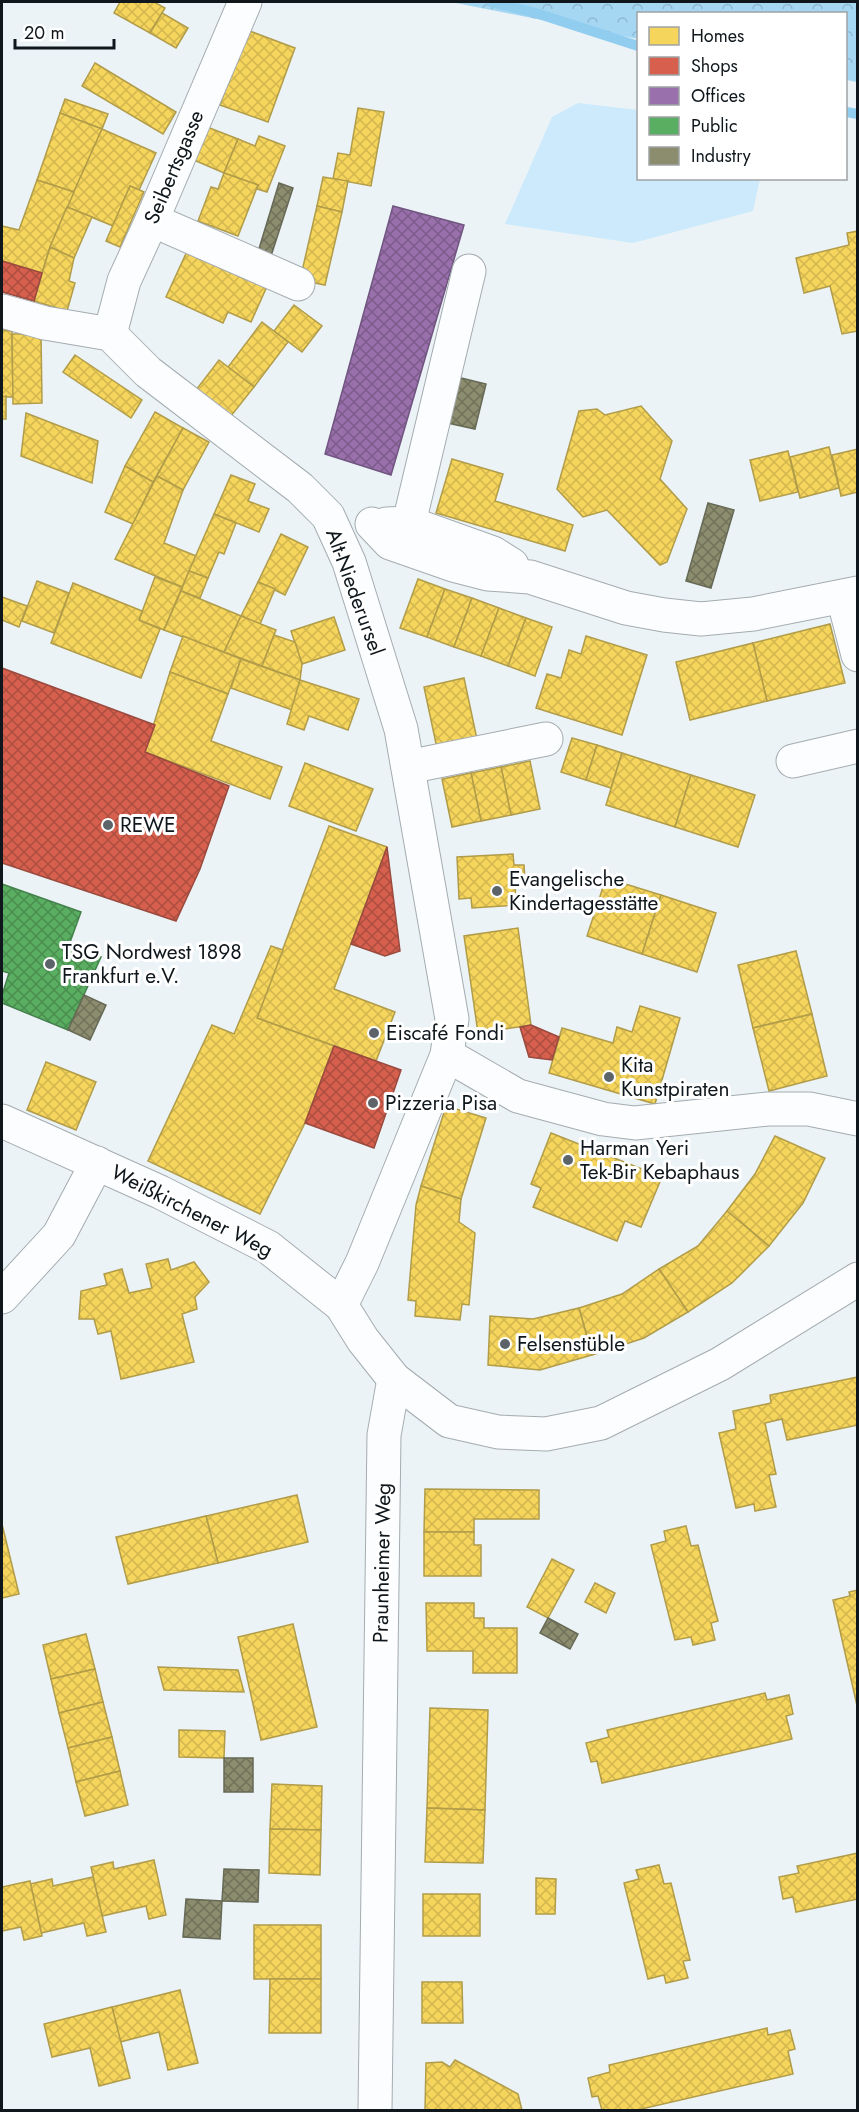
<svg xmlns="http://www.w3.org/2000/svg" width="859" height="2112" viewBox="0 0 859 2112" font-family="Jost,sans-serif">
	<defs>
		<pattern id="forest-crowns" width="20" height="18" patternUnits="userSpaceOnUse" patternTransform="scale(1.5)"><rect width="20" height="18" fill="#a5d7f3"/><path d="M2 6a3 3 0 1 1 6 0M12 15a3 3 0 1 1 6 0" fill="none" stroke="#8db8d0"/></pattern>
		<pattern id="homes-cross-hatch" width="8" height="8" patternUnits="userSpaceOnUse" patternTransform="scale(1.5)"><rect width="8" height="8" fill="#f6d55c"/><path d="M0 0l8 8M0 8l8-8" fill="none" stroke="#d2b64f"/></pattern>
		<pattern id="shops-cross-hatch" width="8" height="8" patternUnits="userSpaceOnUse" patternTransform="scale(1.5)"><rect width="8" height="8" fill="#d6604d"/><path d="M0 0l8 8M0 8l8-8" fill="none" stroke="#ac4e3f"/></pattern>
		<pattern id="offices-cross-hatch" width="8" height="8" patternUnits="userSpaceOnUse" patternTransform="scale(1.5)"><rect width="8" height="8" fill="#9970ab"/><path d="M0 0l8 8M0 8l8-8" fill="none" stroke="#7b5b8a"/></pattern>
		<pattern id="public-cross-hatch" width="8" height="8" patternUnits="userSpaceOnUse" patternTransform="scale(1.5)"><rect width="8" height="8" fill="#5aae61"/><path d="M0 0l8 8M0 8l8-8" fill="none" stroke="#498d4f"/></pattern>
		<pattern id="industry-cross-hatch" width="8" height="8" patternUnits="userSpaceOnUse" patternTransform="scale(1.5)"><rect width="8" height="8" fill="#8c8c6e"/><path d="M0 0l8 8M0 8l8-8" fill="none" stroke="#71715a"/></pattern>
	</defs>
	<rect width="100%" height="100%" fill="#ebf3f7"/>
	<polygon fill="#cceafb" points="578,103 638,110 638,178 760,179 753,211 633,243 505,224 552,117"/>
	<polygon fill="url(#forest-crowns)" points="451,2 857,2 857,82 846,80 846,14 638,14 638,39"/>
	<g fill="url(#homes-cross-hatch)" stroke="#b19c49" stroke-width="1.5">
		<polygon points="120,2 154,2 165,8 150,33 114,13"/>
		<polygon points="162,13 188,28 176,48 150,33"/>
		<polygon points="247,30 295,48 268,122 220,105"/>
		<polygon points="95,63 176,112 163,134 82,86"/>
		<polygon points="65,99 108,114 102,129 60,113"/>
		<polygon points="358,108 384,112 371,186 333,179 338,153 350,155"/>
		<polygon points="60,113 102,129 74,192 37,180"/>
		<polygon points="207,127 238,139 224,173 194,160"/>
		<polygon points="102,129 156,153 139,190 130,186 113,226 67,207"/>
		<polygon points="259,136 285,146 267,192 257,189 258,185 224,173 238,139 255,146"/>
		<polygon points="224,173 258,185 238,236 198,221 211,187 218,189"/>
		<polygon points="323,177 348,181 342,212 317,206"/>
		<polygon points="37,180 74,192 50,247 42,273 2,261 2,226 19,230"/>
		<polygon points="130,186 144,192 120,247 106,241"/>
		<polygon points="317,206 342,212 325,285 300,280"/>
		<polygon points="67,207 92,217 74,258 50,247"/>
		<polygon points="858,231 858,331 842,334 830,286 804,293 796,258 849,245 847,233"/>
		<polygon points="50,247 74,258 69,281 75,283 67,311 34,301"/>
		<polygon points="189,247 269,282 251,322 228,312 223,323 166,297"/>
		<polygon points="294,305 322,326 302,352 274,331"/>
		<polygon points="262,322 288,342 254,387 228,367"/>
		<polygon points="2,330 12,331 13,397 2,397"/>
		<polygon points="12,334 41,334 42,403 13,404"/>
		<polygon points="75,355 142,400 131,418 63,372"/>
		<polygon points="219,360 254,387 231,416 196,390"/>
		<polygon points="6,396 6,419 2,419 2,397"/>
		<polygon points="641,406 672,441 660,479 687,509 667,562 660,565 607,510 583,517 557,489 579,411 597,409 605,415"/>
		<polygon points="155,412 183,428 153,482 125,466"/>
		<polygon points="26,413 98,441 92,483 21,456"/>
		<polygon points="183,428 209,442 183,490 157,476"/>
		<polygon points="829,447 839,488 800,498 790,457"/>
		<polygon points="858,449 858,492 841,496 832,455"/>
		<polygon points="788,451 798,492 760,501 750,460"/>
		<polygon points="452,459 503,474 495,501 573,525 565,551 436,513"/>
		<polygon points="125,466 153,482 133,524 105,512"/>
		<polygon points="231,475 255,484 248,501 269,509 259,532 214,514"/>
		<polygon points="157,476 183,490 164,543 196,556 182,587 115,559"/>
		<polygon points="214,514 236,523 224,554 219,552 208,578 189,571"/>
		<polygon points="281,534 308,547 285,595 258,582"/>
		<polygon points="189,571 208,578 200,598 181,591"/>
		<polygon points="155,577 182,587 164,630 139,620"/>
		<polygon points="418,579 445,589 427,637 400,628"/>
		<polygon points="37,581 69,593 54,633 22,621"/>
		<polygon points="258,582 275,589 260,624 241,616"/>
		<polygon points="73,583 142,611 139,620 160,629 141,678 51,643"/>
		<polygon points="445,589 472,598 454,647 427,637"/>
		<polygon points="181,591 241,616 224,652 164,630"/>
		<polygon points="2,597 27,606 19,627 2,620"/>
		<polygon points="472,598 499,608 481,656 454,647"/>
		<polygon points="499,608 526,618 508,666 481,656"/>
		<polygon points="241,616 276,630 262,666 224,652"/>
		<polygon points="334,617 345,650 302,664 291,631"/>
		<polygon points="526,618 552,627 535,676 508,666"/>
		<polygon points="830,624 845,683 767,701 753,643"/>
		<polygon points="274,635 295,642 302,664 300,680 262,666"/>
		<polygon points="183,636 241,659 228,694 170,672"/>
		<polygon points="586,636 647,655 622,735 536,708 547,674 561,678 569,650 581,654"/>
		<polygon points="753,643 767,701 690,720 676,662"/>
		<polygon points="241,659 300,680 292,710 231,688"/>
		<polygon points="170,672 228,694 211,741 282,767 270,799 145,752"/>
		<polygon points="464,678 478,744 438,753 424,687"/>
		<polygon points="300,680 359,699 348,730 309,716 304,730 287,724"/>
		<polygon points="572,738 597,745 586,780 561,772"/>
		<polygon points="597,745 622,753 611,788 586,780"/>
		<polygon points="622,753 691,775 675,827 606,805"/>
		<polygon points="530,761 540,809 511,815 501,767"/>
		<polygon points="305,763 373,789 356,831 289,806"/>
		<polygon points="501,767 511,815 481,821 471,773"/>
		<polygon points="471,773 481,821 452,827 442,779"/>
		<polygon points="691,775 755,795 738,847 675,827"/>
		<polygon points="329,826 387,847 334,989 395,1012 376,1061 257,1018"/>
		<polygon points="513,854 514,865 524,865 525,881 515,882 516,905 472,908 471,898 459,899 457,857"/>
		<polygon points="606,878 661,895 642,954 587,936"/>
		<polygon points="661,895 716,913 697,972 642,954"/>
		<polygon points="518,928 531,1025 478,1033 464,936"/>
		<polygon points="271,946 283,950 257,1018 334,1046 305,1123 260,1214 148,1161 212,1025 234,1034"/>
		<polygon points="796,951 812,1014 753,1028 738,965"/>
		<polygon points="640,1006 680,1018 655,1104 549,1073 562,1028 613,1043 617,1027 632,1032"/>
		<polygon points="812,1014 827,1076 769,1091 753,1028"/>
		<polygon points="46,1062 96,1082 76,1130 27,1110"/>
		<polygon points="446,1106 486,1118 461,1199 421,1186"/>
		<polygon points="551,1133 662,1177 641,1227 625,1221 617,1241 533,1207 541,1188 531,1184"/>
		<polygon points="775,1136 825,1158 803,1203 769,1246 727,1211 755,1174"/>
		<polygon points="421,1186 461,1199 459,1222 475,1233 469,1305 462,1304 460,1320 415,1316 416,1301 408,1300 416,1205"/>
		<polygon points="727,1211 769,1246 732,1283 688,1312 659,1269 698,1246"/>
		<polygon points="168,1259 171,1270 194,1262 209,1282 195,1297 197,1309 182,1314 194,1362 121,1379 111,1331 98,1334 94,1319 79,1319 81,1291 107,1285 104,1274 122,1269 129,1293 152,1288 146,1264"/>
		<polygon points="659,1269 688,1312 644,1338 592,1355 579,1308 622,1294"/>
		<polygon points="579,1308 592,1355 540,1370 488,1365 490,1316 533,1319"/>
		<polygon points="858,1377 858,1425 787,1440 782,1419 765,1423 776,1474 769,1475 776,1507 755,1511 754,1504 736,1508 719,1433 736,1429 733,1411 771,1403 770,1395"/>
		<polygon points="425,1489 539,1490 539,1519 474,1519 474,1532 424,1532"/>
		<polygon points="297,1495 308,1542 218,1563 206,1516"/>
		<polygon points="206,1516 218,1563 128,1584 116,1537"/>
		<polygon points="2,1524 19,1594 2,1598"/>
		<polygon points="686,1526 691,1546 698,1545 718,1621 711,1623 715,1640 693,1645 691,1637 675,1640 651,1545 666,1541 664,1531"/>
		<polygon points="424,1532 474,1532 474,1545 481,1545 481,1576 424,1576"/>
		<polygon points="552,1559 574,1570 548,1618 527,1607"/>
		<polygon points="595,1583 615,1593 606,1613 585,1602"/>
		<polygon points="858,1590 858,1710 833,1600 850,1596 849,1592"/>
		<polygon points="426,1603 474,1603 474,1618 484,1618 484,1628 517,1628 517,1673 473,1673 473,1651 427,1651"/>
		<polygon points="293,1624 317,1727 261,1740 238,1637"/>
		<polygon points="86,1634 95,1669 51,1679 43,1645"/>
		<polygon points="158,1667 238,1670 244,1692 164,1690"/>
		<polygon points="95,1669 103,1702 59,1713 51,1679"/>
		<polygon points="765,1693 767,1700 789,1695 793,1714 786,1716 792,1739 602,1783 597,1761 591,1762 586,1743 609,1737 607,1730"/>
		<polygon points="103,1702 112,1737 68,1748 59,1713"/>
		<polygon points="430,1708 488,1710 485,1810 427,1808"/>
		<polygon points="179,1730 225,1731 224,1758 179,1757"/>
		<polygon points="112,1737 120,1771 76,1782 68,1748"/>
		<polygon points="120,1771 128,1805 85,1816 76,1782"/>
		<polygon points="272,1784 322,1786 321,1830 270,1829"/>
		<polygon points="427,1808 485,1810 483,1863 425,1862"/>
		<polygon points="270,1829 321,1830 320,1875 269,1873"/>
		<polygon points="858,1853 858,1899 796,1912 793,1897 783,1899 779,1877 799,1873 797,1866"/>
		<polygon points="154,1860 166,1915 149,1919 146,1906 102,1916 91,1867 113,1862 114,1869"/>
		<polygon points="659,1865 664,1884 671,1883 690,1960 683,1961 688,1978 666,1983 664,1975 648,1979 624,1883 639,1879 636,1870"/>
		<polygon points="93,1877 106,1932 87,1936 84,1923 41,1933 30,1884 52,1879 53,1886"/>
		<polygon points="536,1878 556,1879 555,1914 536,1914"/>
		<polygon points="30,1881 42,1936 24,1940 21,1927 2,1931 2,1887"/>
		<rect x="423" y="1894" width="57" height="42"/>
		<rect x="254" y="1925" width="67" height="54"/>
		<polygon points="270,1979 321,1979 321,2033 269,2033"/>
		<polygon points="422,1982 462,1982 463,2023 422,2023"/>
		<polygon points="180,1990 198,2063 168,2070 159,2032 120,2042 112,2007"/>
		<polygon points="112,2007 130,2078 99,2086 90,2048 52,2057 44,2024"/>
		<polygon points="767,2028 768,2035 790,2030 795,2049 788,2051 793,2074 637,2110 602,2110 598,2096 592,2097 588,2078 610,2072 609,2065"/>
		<polygon points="455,2060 518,2094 522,2110 425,2110 426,2063 442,2062 450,2067"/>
	</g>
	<g fill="url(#shops-cross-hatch)" stroke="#9a4a3e" stroke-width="1.5">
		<polygon points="2,261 42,273 34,301 2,292"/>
		<polygon points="2,668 155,725 145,752 229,786 200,869 176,921 2,863"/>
		<polygon points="387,847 400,951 385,956 351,944"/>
		<polygon points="531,1025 559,1037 552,1060 529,1057 520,1027"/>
		<polygon points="334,1046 401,1070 374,1148 305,1123"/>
	</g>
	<polygon fill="url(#offices-cross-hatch)" stroke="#705580" stroke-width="1.5" points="393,206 464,225 391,475 325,454"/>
	<polygon fill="url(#public-cross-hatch)" stroke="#44814c" stroke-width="1.5" points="2,884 81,912 69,945 101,957 68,1030 2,1003 2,995 9,973 2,971"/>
	<g fill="url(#industry-cross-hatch)" stroke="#666955" stroke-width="1.5">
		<polygon points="279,183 293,188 271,256 258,252"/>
		<polygon points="449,375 486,384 475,429 438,421"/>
		<polygon points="708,503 734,510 711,588 686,581"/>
		<polygon points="84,995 106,1005 90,1040 68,1030"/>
		<polygon points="548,1618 578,1634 570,1649 540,1633"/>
		<rect x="224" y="1758" width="29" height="34"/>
		<polygon points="224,1869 259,1870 258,1902 222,1901"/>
		<polygon points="186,1899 222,1901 220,1939 183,1937"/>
	</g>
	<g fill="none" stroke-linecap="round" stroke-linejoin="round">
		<g stroke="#90cdef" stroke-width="10">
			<polyline points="491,2 536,13 638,46"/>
			<polyline points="846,112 858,114"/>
		</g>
		<g stroke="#a4acb0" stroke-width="35">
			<g id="minor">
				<polyline points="152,220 298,284"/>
				<polyline points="2,311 45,323 110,334 148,372 300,488 328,516 349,562 401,729 452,1019 447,1055 362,1263 341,1305"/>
				<polyline points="110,334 124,281 152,220 245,2"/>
				<polyline points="409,523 469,271"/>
				<polyline points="372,524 390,543 453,565 488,574 530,577 626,608 664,615 701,619 753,614 858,593"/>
				<polyline points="386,524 409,523 493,553 512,565"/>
				<polyline points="843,597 858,655"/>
				<polyline points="793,761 858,746"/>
				<polyline points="408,767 546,739"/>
				<polyline points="447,1055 518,1096 603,1119 635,1123 768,1109 809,1109 858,1119"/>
				<polyline points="2,1121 160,1192 268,1247 341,1305 363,1340 394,1379"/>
				<polyline points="2,1297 59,1235 97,1163"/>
			</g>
		</g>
		<g stroke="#a4acb0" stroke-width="35">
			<polyline id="major" points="375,2110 384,1435 394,1379 449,1421 498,1432 546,1434 601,1423 720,1364 858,1279"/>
		</g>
		<use href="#minor" stroke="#fcfdfe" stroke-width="33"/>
		<use href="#major" stroke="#fcfdfe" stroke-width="33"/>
	</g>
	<g fill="#5c6469" stroke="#fff" stroke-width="2">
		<circle cx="108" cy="825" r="6"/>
		<circle cx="497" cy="891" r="6"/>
		<circle cx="50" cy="964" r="6"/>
		<circle cx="374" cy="1033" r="6"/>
		<circle cx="609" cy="1077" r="6"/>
		<circle cx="373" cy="1103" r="6"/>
		<circle cx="568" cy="1160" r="6"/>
		<circle cx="505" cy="1344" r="6"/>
	</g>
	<g text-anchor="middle" stroke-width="6" stroke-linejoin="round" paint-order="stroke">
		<g font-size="21" fill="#0f171c" stroke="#fff">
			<text transform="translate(174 167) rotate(-67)" y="7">Seibertsgasse</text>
			<text transform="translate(355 592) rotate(70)" y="7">Alt-Niederursel</text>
			<text transform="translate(192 1211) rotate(27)" y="7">Weißkirchener Weg</text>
			<text transform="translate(382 1563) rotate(-89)" y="7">Praunheimer Weg</text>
		</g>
		<g font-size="21" fill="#0f171c" stroke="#fff" text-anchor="start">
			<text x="120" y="832">REWE</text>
			<text x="509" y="886">Evangelische<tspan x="509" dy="24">Kindertagesstätte</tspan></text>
			<text x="62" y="959">TSG Nordwest 1898<tspan x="62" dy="24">Frankfurt e.V.</tspan></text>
			<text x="386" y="1040">Eiscafé Fondi</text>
			<text x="621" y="1072">Kita<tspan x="621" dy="24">Kunstpiraten</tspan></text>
			<text x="385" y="1110">Pizzeria Pisa</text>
			<text x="580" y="1155">Harman Yeri<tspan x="580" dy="24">Tek-Bir Kebaphaus</tspan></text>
			<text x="517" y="1351">Felsenstüble</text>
		</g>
	</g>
	<rect width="859" height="2112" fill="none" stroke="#0f171c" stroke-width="6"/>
	<rect x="637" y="12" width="210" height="168" fill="#ffffff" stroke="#9fa2a4" stroke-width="1.5"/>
	<rect x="649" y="27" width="30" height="18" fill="#f6d55c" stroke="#9fa2a4" stroke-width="1.5"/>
	<text x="691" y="42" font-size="18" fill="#0f171c">Homes</text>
	<rect x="649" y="57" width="30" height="18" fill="#d6604d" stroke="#9fa2a4" stroke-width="1.5"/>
	<text x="691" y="72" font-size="18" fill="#0f171c">Shops</text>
	<rect x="649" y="87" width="30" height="18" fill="#9970ab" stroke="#9fa2a4" stroke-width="1.5"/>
	<text x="691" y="102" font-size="18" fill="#0f171c">Offices</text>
	<rect x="649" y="117" width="30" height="18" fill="#5aae61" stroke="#9fa2a4" stroke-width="1.5"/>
	<text x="691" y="132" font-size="18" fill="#0f171c">Public</text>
	<rect x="649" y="147" width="30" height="18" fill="#8c8c6e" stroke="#9fa2a4" stroke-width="1.5"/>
	<text x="691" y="162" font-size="18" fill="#0f171c">Industry</text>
	<path d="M15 39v9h99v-9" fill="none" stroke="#0f171c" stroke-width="3"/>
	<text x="24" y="39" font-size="18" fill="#0f171c" stroke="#ffffff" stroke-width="4.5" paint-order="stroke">20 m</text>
</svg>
